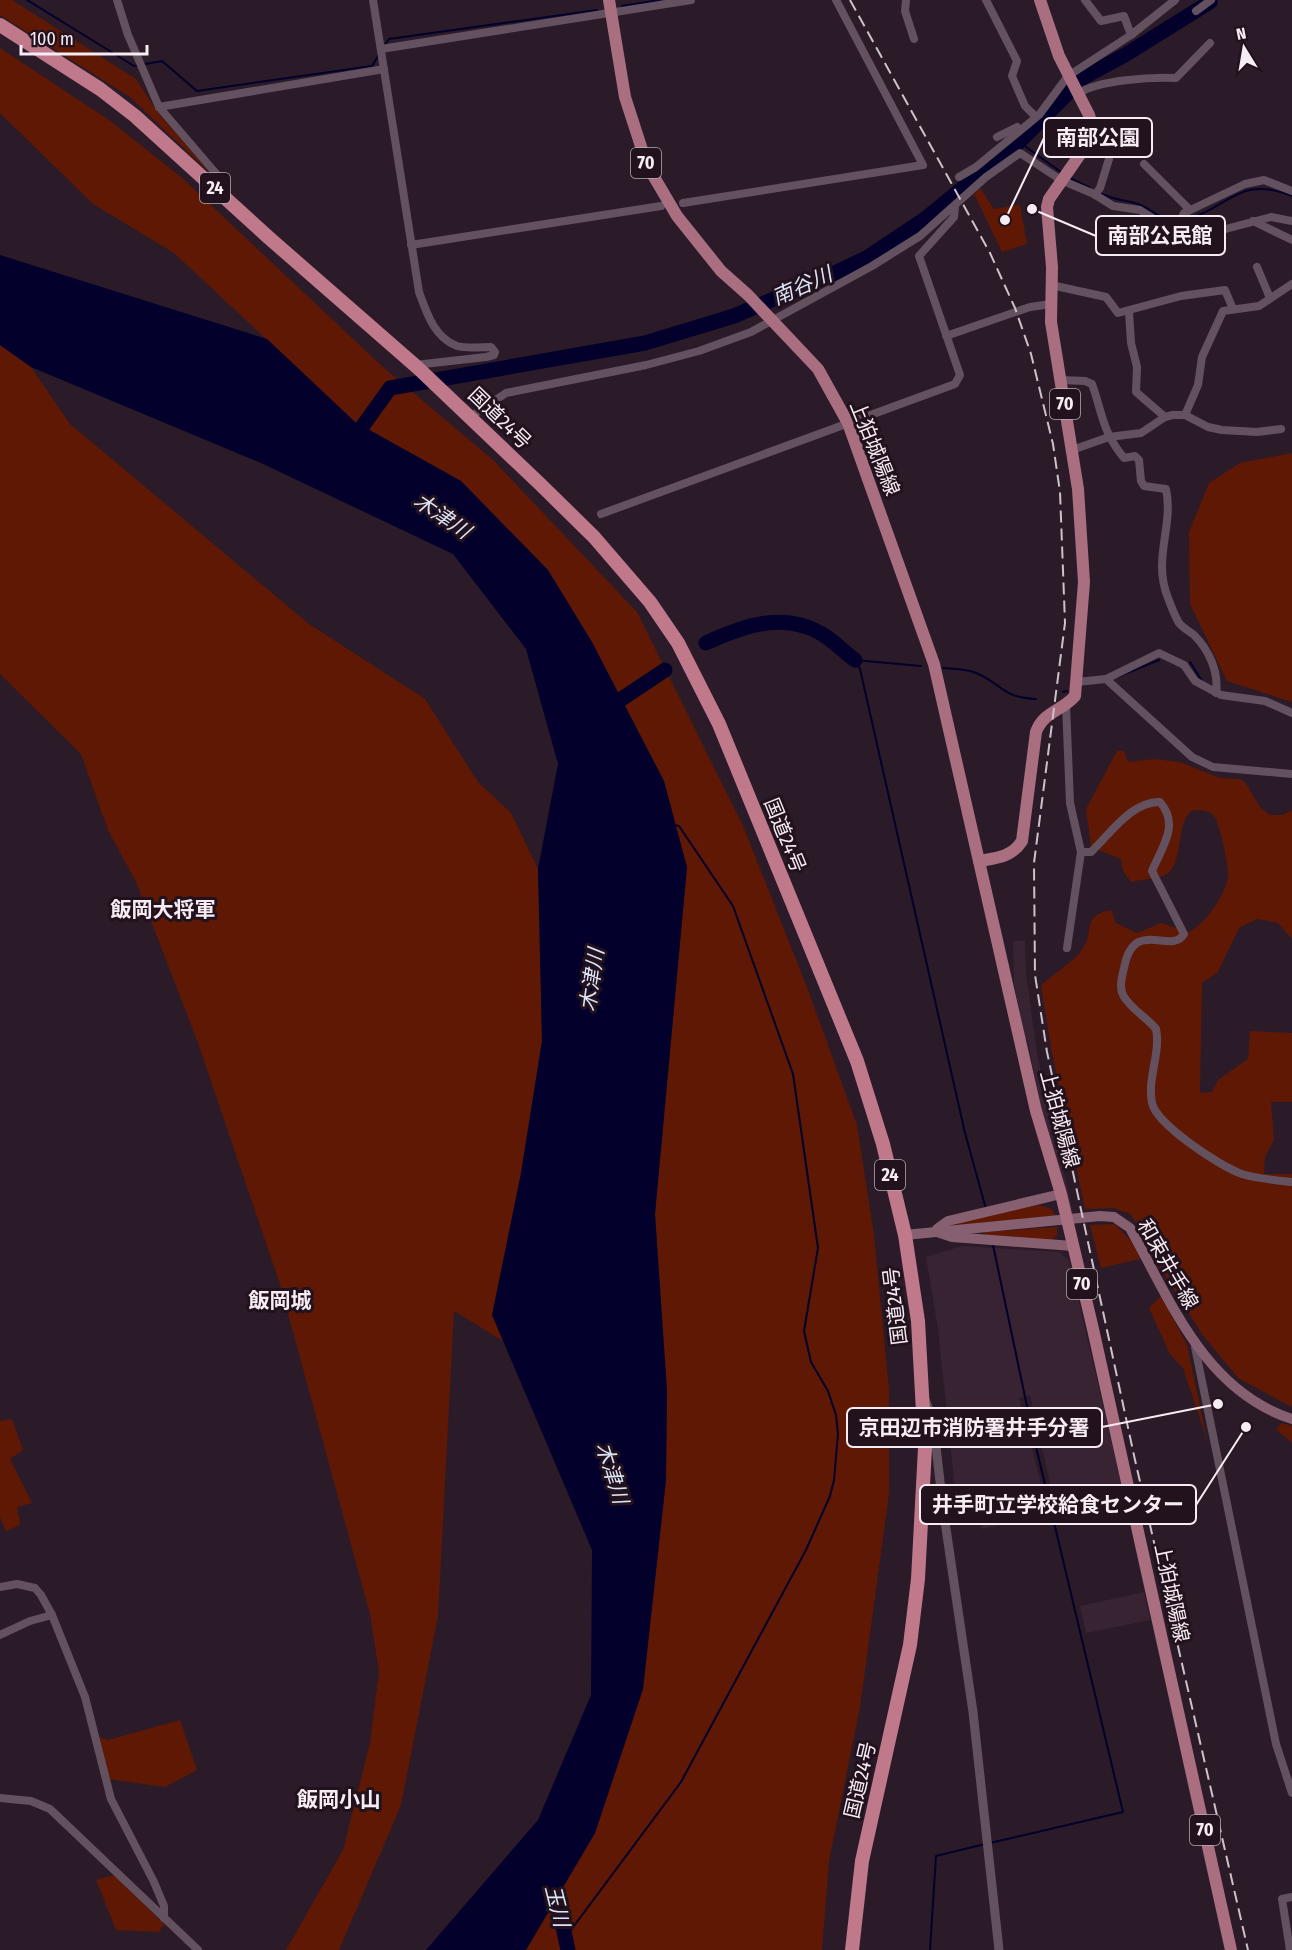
<svg xmlns="http://www.w3.org/2000/svg" width="1292" height="1950" viewBox="0 0 1292 1950" font-family="'Fira Sans Condensed','Noto Sans JP',sans-serif">
	<rect width="100%" height="100%" fill="#2b1b28"/>
	<g fill="#382333">
		<polygon points="1013,941 1025,941 1026,973 1037,1054 1073,1213 1070,1214 1044,1120 1027,1039 1025,1039 1014,984"/>
		<polygon points="962,1246 1059,1252 1069,1260 1125,1499 1057,1514 1030,1395 1019,1398 1049,1515 982,1529 973,1490 955,1489 938,1329 926,1257"/>
		<polygon points="1144,1592 1150,1620 1086,1633 1080,1606"/>
	</g>
	<g fill="#5f1803">
		<polygon points="0,0 12,0 136,79 158,113 212,175 130,97 0,15"/>
		<polygon points="0,48 109,120 181,177 384,368 493,460 637,612 744,828 808,990 857,1125 874,1235 889,1389 889,1494 860,1707 829,1861 822,1950 526,1950 595,1833 643,1689 666,1480 667,1391 655,1214 687,867 461,481 355,422 174,253 93,204 0,113"/>
		<polygon points="980,188 994,209 1020,205 1027,244 1002,252 974,194"/>
		<polygon points="0,345 31,367 70,424 309,624 425,699 478,782 511,813 538,869 542,1041 521,1173 493,1315 503,1341 454,1311 438,1616 401,1805 339,1950 286,1950 343,1850 370,1743 379,1672 370,1614 279,1281 198,1043 136,882 108,830 81,754 0,674"/>
		<polygon points="1292,453 1292,702 1227,681 1190,604 1189,532 1209,483 1240,463"/>
		<path d="M 1117,751 L 1124,751 L 1128,762 L 1154,759 L 1180,762 L 1220,778 L 1239,779 L 1245,782 L 1260,807 L 1270,815 L 1283,815 L 1292,810 L 1292,939 L 1278,923 L 1257,919 L 1239,928 L 1218,972 L 1202,983 L 1200,1093 L 1212,1092 L 1218,1080 L 1248,1059 L 1250,1031 L 1292,1033 L 1292,1102 L 1271,1102 L 1274,1140 L 1265,1157 L 1264,1174 L 1292,1174 L 1292,1407 L 1238,1378 L 1202,1334 L 1164,1274 L 1131,1214 L 1113,1208 L 1085,1209 L 1051,1048 L 1041,985 C 1054,974 1070,964 1081,951 C 1096,934 1079,916 1111,910 L 1116,923 L 1137,933 L 1161,923 L 1189,932 C 1207,922 1224,897 1228,877 C 1229,867 1220,822 1213,815 C 1210,811 1201,810 1196,810 C 1175,812 1185,863 1167,874 C 1158,879 1142,879 1131,882 L 1123,871 L 1121,859 L 1091,847 L 1086,809 Z"/>
		<polygon points="1038,1205 1050,1208 1056,1216 956,1225 956,1222"/>
		<polygon points="1115,1224 1132,1242 1140,1259 1101,1268 1090,1225"/>
		<polygon points="1057,1227 1057,1235 1052,1240 986,1237 984,1232"/>
		<polygon points="1161,1296 1187,1345 1207,1440 1183,1368 1170,1354 1149,1308"/>
		<polygon points="12,1419 23,1450 10,1459 32,1503 17,1507 20,1525 6,1531 0,1517 0,1421"/>
		<polygon points="1282,1423 1292,1426 1292,1443 1276,1429"/>
		<polygon points="180,1720 197,1770 165,1787 108,1779 99,1737 108,1740"/>
		<polygon points="114,1875 164,1924 159,1932 116,1930 96,1880"/>
	</g>
	<polygon fill="#03002b" points="0,255 267,339 355,422 461,481 548,570 592,642 664,781 687,867 655,1214 667,1391 666,1480 643,1689 595,1833 526,1950 426,1950 538,1820 591,1695 592,1550 492,1315 521,1173 542,1041 538,869 558,764 526,649 453,554 261,463 31,367 0,345"/>
	<g fill="none" stroke-linecap="round" stroke-linejoin="round">
		<g stroke="#03002b" stroke-width="2">
			<polyline points="27,0 134,66 162,61 197,91 372,66 380,53"/>
			<polyline points="622,6 660,0"/>
			<polyline points="384,46 389,39 597,10"/>
			<polyline points="1019,142 1061,172"/>
			<polyline points="1068,177 1090,188"/>
			<path d="M 1100,193 C 1115,201 1124,199 1138,204 C 1152,209 1161,221 1178,221"/>
			<path d="M 1183,220 C 1230,209 1237,174 1292,196"/>
			<polyline points="855,660 860,669 965,1133 986,1209"/>
			<polyline points="855,660 921,666"/>
			<polyline points="1190,662 1202,681"/>
			<path d="M 943,668 C 953,669 967,669 976,673 C 1003,684 1000,697 1036,699"/>
			<polyline points="1117,677 1159,660"/>
			<polyline points="1063,692 1067,691"/>
			<polyline points="990,1843 1123,1812 1032,1430 993,1245"/>
			<polyline points="565,1938 681,1782 806,1550 830,1496 834,1480 838,1434 836,1415 828,1391 811,1362 804,1331 818,1248 793,1074 733,906 679,826 674,825"/>
			<polyline points="930,1950 936,1856 985,1844"/>
		</g>
		<g stroke="#03002b" stroke-width="15">
			<polyline points="352,441 390,388 645,343 734,316 837,272 868,257 925,219 1019,142 1084,77 1125,55 1210,2"/>
			<path d="M 706,643 C 743,626 784,611 822,634 C 834,641 844,652 855,660"/>
			<polyline points="605,710 665,670"/>
			<polyline points="553,1881 568,1950"/>
		</g>
		<g stroke="#645160" stroke-width="8">
			<polyline points="117,0 128,35 159,107 219,177 226,195"/>
			<path d="M 373,0 L 419,292 C 426,311 434,338 457,346 C 467,349 481,347 491,347 L 495,352 L 494,355 L 486,357 L 415,365"/>
			<polyline points="906,0 905,11 914,39"/>
			<polyline points="986,0 1017,61 1012,76 1025,106 1033,114"/>
			<polyline points="1085,0 1101,21 1124,16 1131,35"/>
			<polyline points="1196,11 1211,0"/>
			<polyline points="381,49 691,0"/>
			<path d="M 1079,93 C 1099,80 1151,77 1176,78 L 1210,43"/>
			<polyline points="159,107 384,69"/>
			<polyline points="997,137 1017,127"/>
			<polyline points="1144,164 1190,210"/>
			<polyline points="959,177 976,167 1039,115 1068,76 1131,35 1175,0"/>
			<polyline points="1095,195 1100,188 1109,159"/>
			<polyline points="683,203 923,165 836,0"/>
			<polyline points="1253,221 1292,240"/>
			<polyline points="1178,227 1184,213 1245,184 1264,180 1292,191"/>
			<polyline points="411,245 661,206"/>
			<polyline points="1257,267 1270,298"/>
			<polyline points="1051,285 1106,297 1118,313 1181,296 1225,290 1233,309"/>
			<polyline points="1129,311 1131,343 1137,367 1136,392 1165,417"/>
			<polyline points="946,336 1030,307 1051,304"/>
			<path d="M 1061,380 L 1085,381 L 1092,384 C 1103,415 1102,431 1124,458 L 1135,456 L 1139,460 L 1141,481 L 1144,486 L 1166,489 C 1174,527 1152,558 1168,598 C 1171,606 1175,616 1179,623 C 1183,628 1189,631 1194,635 C 1209,650 1219,672 1216,693"/>
			<polyline points="1185,415 1198,385 1202,357 1223,311 1259,306 1292,284"/>
			<polyline points="470,417 506,393 646,365 699,351 751,332 872,266 920,236 986,177 1020,153 1061,180 1094,194 1113,206 1140,210 1162,224 1182,227 1199,236 1271,217 1292,221"/>
			<polyline points="1072,450 1109,437 1141,433 1165,417 1173,415 1185,415 1208,427 1222,430 1257,432 1281,429"/>
			<polyline points="601,514 955,384 960,375 919,256 954,217 955,207"/>
			<polyline points="1106,679 1159,653 1184,665 1195,681 1221,695 1265,701 1292,713"/>
			<polyline points="1077,682 1106,679 1192,757 1213,767 1292,774"/>
			<polyline points="1066,705 1070,803 1081,852 1067,948"/>
			<path d="M 1081,852 L 1091,852 C 1110,834 1132,801 1160,802 C 1180,825 1162,847 1152,871 L 1184,934 C 1171,956 1134,916 1124,968 C 1122,977 1119,987 1123,995 C 1130,1009 1147,1017 1156,1029 C 1161,1053 1147,1078 1152,1103 C 1157,1125 1220,1166 1242,1174 C 1258,1179 1275,1180 1292,1182"/>
			<polyline points="1195,1347 1276,1744 1292,1793"/>
			<polyline points="0,1587 17,1584 35,1588 41,1595 52,1615 85,1697 111,1799 154,1882 164,1906 164,1918"/>
			<polyline points="0,1635 30,1621 52,1615"/>
			<polyline points="0,1798 31,1801 50,1809 198,1950"/>
			<polyline points="1290,1950 1282,1899 1292,1897"/>
		</g>
		<polyline stroke="#645160" stroke-width="9" points="925,1400 933,1420 943,1508 973,1712 999,1950"/>
		<g stroke="#866070" stroke-width="10">
			<polyline points="937,1229 948,1221 1061,1194"/>
			<polyline points="937,1232 952,1237 1073,1246"/>
			<path d="M 905,1235 L 1100,1216 L 1114,1217 L 1130,1228 C 1171,1302 1205,1391 1292,1419"/>
		</g>
		<g stroke="#a96e80" stroke-width="12">
			<polyline points="609,0 625,97 647,165 677,216 721,271 748,295 818,369 848,423 934,664 1036,1111 1061,1194 1093,1329 1231,1950"/>
			<path d="M 979,861 C 997,858 1012,857 1022,841 L 1036,732 C 1043,712 1062,711 1075,696 L 1084,582 L 1078,489 L 1051,322 L 1052,267 L 1047,207 L 1049,199 L 1088,143 L 1093,129 L 1089,115 L 1059,56 L 1040,0"/>
		</g>
		<polyline stroke="#c0788b" stroke-width="14" points="0,25 100,89 135,116 268,237 418,368 540,484 594,537 650,602 678,643 719,724 857,1061 883,1144 905,1235 918,1321 925,1448 918,1579 910,1645 862,1861 852,1950"/>
		<polyline stroke="#cdc1ca" stroke-width="2" stroke-dasharray="12 6" stroke-linecap="butt" points="850,0 990,253 1015,308 1031,354 1053,444 1060,492 1065,623 1034,863 1035,975 1047,1052 1135,1460 1248,1950"/>
	</g>
	<g text-anchor="middle" stroke-width="6" stroke-linejoin="round" paint-order="stroke">
		<g fill="#21121e" stroke="#b7abb4" stroke-width="1.5">
			<rect x="631" y="148" width="30" height="30" rx="4.5"/>
			<rect x="200" y="173" width="30" height="30" rx="4.5"/>
			<rect x="1050" y="389" width="30" height="30" rx="4.5"/>
			<rect x="875" y="1160" width="30" height="30" rx="4.5"/>
			<rect x="1067" y="1269" width="30" height="30" rx="4.5"/>
			<rect x="1190" y="1815" width="30" height="30" rx="4.5"/>
		</g>
		<g font-size="18" font-weight="bold" fill="#f7ecf4">
			<text x="646" y="169">70</text>
			<text x="215" y="194">24</text>
			<text x="1065" y="410">70</text>
			<text x="890" y="1181">24</text>
			<text x="1082" y="1290">70</text>
			<text x="1205" y="1836">70</text>
		</g>
		<g font-size="20" fill="#f7ecf4" stroke="#21121e">
			<text transform="translate(500 418) rotate(44)" y="7">国道24号</text>
			<text transform="translate(875 448) rotate(68)" y="7">上狛城陽線</text>
			<text transform="translate(785 835) rotate(68)" y="7">国道24号</text>
			<text transform="translate(1060 1119) rotate(75)" y="7">上狛城陽線</text>
			<text transform="translate(1168 1264) rotate(60)" y="7">和束井手線</text>
			<text transform="translate(895 1306) rotate(-97)" y="7">国道24号</text>
			<text transform="translate(1172 1593) rotate(78)" y="7">上狛城陽線</text>
			<text transform="translate(860 1780) rotate(-77)" y="7">国道24号</text>
		</g>
		<g font-size="21" font-style="italic" fill="#dde4f8" stroke="#21121e">
			<text transform="translate(802 286) rotate(-24)" y="7">南谷川</text>
			<text transform="translate(442 516) rotate(34)" y="7">木津川</text>
			<text transform="translate(592 980) rotate(-82)" y="7">木津川</text>
			<text transform="translate(612 1473) rotate(73)" y="7">木津川</text>
			<text transform="translate(557 1906) rotate(76)" y="7">玉川</text>
		</g>
		<g font-size="21" font-weight="bold" fill="#f7ecf4" stroke="#21121e">
			<text x="163" y="917">飯岡大将軍</text>
			<text x="280" y="1308">飯岡城</text>
			<text x="339" y="1807">飯岡小山</text>
		</g>
	</g>
	<path fill="none" stroke="#f7ecf4" stroke-width="2" d="M1005 220L1044 138M1032 209L1096 236M1218 1404L1102 1427M1246 1427L1196 1505"/>
	<g fill="#f7ecf4" stroke="#21121e" stroke-width="2">
		<circle cx="1005" cy="220" r="6"/>
		<circle cx="1032" cy="209" r="6"/>
		<circle cx="1218" cy="1404" r="6"/>
		<circle cx="1246" cy="1427" r="6"/>
	</g>
	<g fill="#21121e" stroke="#f7ecf4" stroke-width="2">
		<rect x="1044" y="118" width="108" height="39" rx="6"/>
		<rect x="1096" y="216" width="129" height="39" rx="6"/>
		<rect x="847" y="1408" width="255" height="39" rx="6"/>
		<rect x="920" y="1485" width="276" height="39" rx="6"/>
	</g>
	<g font-size="21" text-anchor="middle" font-weight="bold" fill="#f7ecf4">
		<text x="1098" y="145">南部公園</text>
		<text x="1160" y="243">南部公民館</text>
		<text x="974" y="1435">京田辺市消防署井手分署</text>
		<text x="1058" y="1512">井手町立学校給食センター</text>
	</g>
	<g transform="translate(1244 48) rotate(349)" stroke="#21121e" stroke-width="4.5" paint-order="stroke">
	<path d="M0-4.5L10 22L0 15L-10 22Z" fill="#f7ecf4"/>
	<text y="-9" font-size="16" font-weight="bold" text-anchor="middle" fill="#f7ecf4">N</text>
	</g>
	<path d="M21 45v9h126v-9" fill="none" stroke="#f7ecf4" stroke-width="3"/>
	<text x="30" y="45" font-size="18" fill="#f7ecf4" stroke="#21121e" stroke-width="4.5" paint-order="stroke">100 m</text>
</svg>
